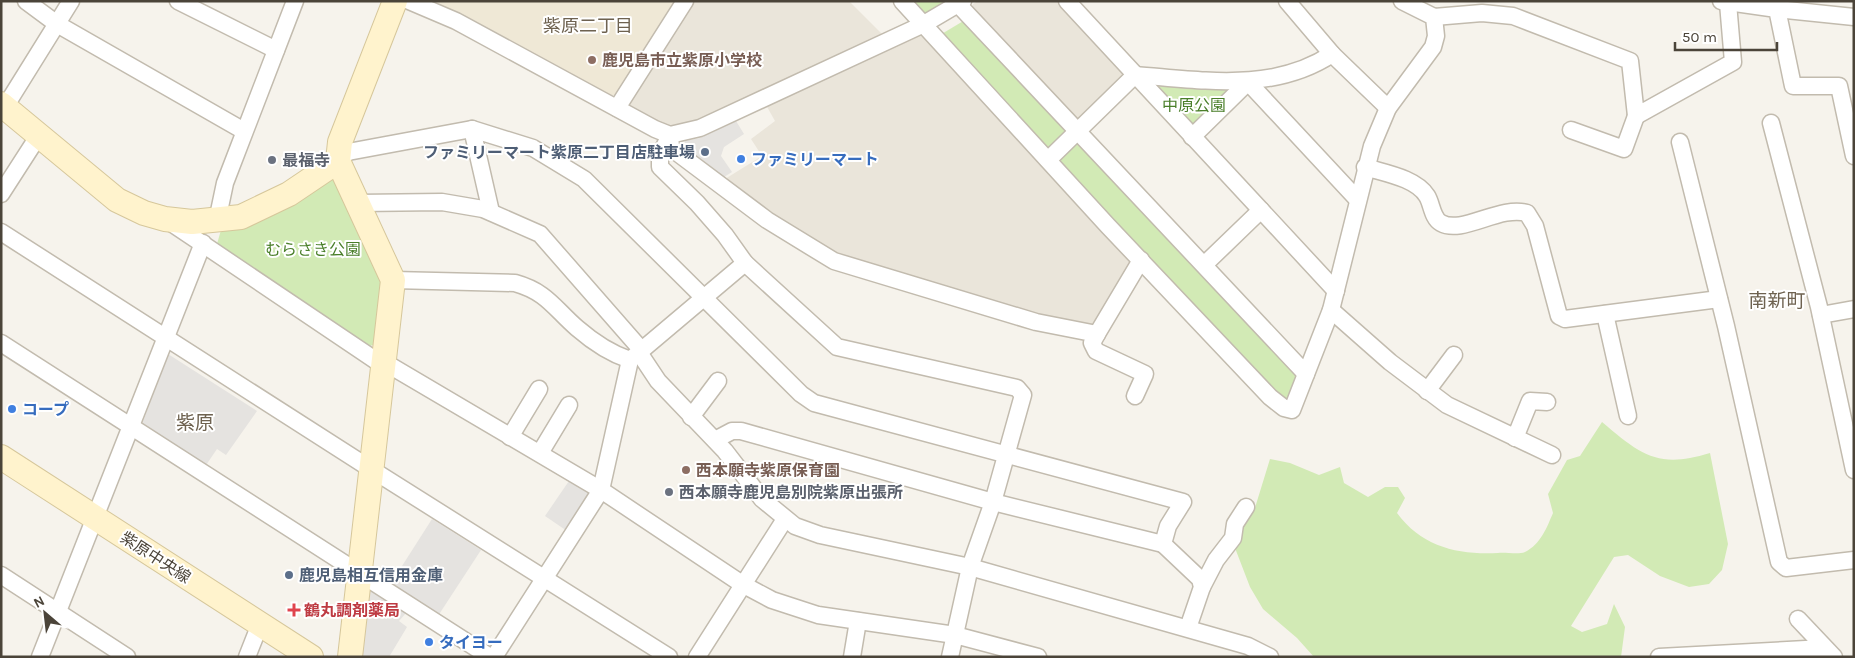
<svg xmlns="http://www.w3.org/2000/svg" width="1855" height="658" viewBox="0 0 1855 658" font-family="Karla,'Noto Sans JP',sans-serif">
	<rect width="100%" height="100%" fill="#f6f3ec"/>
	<g fill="#eae5da">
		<polygon points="690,1 849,1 883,35 691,124 674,127 666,126 628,106"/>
		<polygon points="978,1 1061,1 1128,73 1080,121 1075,121 971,11 973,4"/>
		<polygon points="920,34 926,37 1132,259 1099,326 1037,319 836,256 756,206 725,179 762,156 751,139 775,121 766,105"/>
	</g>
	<polygon fill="#efe8d6" points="421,1 679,1 620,95 610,95"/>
	<g fill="#d2eab5">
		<polygon points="907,1 944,1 944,5 923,14"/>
		<polygon points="965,20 1298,377 1292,396 1283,400 1152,267 940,35"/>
		<polygon points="1155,86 1228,87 1232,92 1191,127"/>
		<polygon points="334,178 382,283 376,344 370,346 217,244 221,230 253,224 277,213"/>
		<path d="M 1602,422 C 1641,455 1658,469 1710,453 L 1728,544 L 1722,570 L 1709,584 L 1689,587 L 1660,576 L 1628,555 L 1614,557 L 1571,626 L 1582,632 L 1607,624 L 1614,604 L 1625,627 L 1621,657 L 1314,657 L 1297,638 L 1263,609 L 1250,587 L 1235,548 L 1235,534 L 1254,511 L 1270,459 L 1290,463 L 1319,475 L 1340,467 L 1344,483 L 1368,497 L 1385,487 L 1398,487 L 1405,498 L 1397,513 C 1422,547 1458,555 1498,553 C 1506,552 1518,555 1525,552 C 1541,544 1547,527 1553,513 L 1548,494 L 1567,460 L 1580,456 Z"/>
	</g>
	<g fill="#e5e3e0">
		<polygon points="736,121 744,134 724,147 721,156 732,172 724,177 683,149 685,141 700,138"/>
		<polygon points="168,354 257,411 226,455 217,449 202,471 141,427"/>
		<polygon points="569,481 594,497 570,533 545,516"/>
		<polygon points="432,519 481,550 436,619 388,588"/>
		<polygon points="363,586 406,613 399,621 407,627 389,657 357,657"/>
	</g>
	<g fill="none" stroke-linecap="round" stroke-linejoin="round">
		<g stroke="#c2bbae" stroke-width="19">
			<g id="street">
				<polyline points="26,1 57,24 244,131"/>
				<polyline points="178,1 276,50"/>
				<polyline points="409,1 456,21 655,129 670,135 700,128 924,24 963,1"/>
				<polyline points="902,1 1108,226 1270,397 1284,408 1292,410 1331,310 1372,146 1388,108 1433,47 1436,36 1434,17 1402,1"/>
				<polyline points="955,1 1306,374"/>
				<polyline points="1067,1 1336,291"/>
				<polyline points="1287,1 1332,54"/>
				<polyline points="1721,1 1777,9 1793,86 1839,86 1854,156"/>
				<polyline points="1777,9 1854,17"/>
				<polyline points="1434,17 1482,13 1513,16 1630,61 1636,116 1733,62 1728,3"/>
				<polyline points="1248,82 1357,199"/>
				<polyline points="5,107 71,1"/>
				<polyline points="617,108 685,1"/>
				<polyline points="1771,123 1819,307 1854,470"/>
				<polyline points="472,129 491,212"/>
				<polyline points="1571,130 1624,149 1636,116"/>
				<polyline points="670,135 671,148 767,220 834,261 1036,322 1097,334 1141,260"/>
				<polyline points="1192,137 1248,82"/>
				<polyline points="1680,142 1726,326 1779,562 1786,568 1854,560"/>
				<path d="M 1048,160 L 1135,75 C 1202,80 1273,93 1332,54 L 1388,108"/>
				<polyline points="338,161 348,152 472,129 533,148 584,179 801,394 814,403 1183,502 1168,526 1163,544 1200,579 1202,587 1188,628"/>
				<path d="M 1365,167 C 1384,173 1416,178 1427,196 C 1432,204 1432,218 1441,223 C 1462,235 1500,205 1527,213 L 1535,226 L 1559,316 L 1565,319 L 1719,299"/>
				<polyline points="1,194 39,135"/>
				<polyline points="358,203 442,202 483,209 540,234 638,346 640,354 658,381 725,451 762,499 795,526 820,535 970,567 1248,646 1270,657"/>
				<polyline points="217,221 225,183 295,1"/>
				<polyline points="170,222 375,360 384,362 601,490 742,584 772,600 818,615 955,635 1038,657"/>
				<polyline points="1,232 363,464 669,657"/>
				<polyline points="745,263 837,347 1017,388 1023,395 993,502 970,567 950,657"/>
				<polyline points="1204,265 1261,210"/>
				<path d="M 393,280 L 515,283 C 547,292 554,308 577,328 C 592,341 612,354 630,360 L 745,263 L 725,235 L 697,203 L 660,167 L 660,155 L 670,135"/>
				<polyline points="1331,310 1390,362 1447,405 1552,455"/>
				<polyline points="1605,314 1628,416"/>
				<polyline points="1821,315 1854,309"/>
				<polyline points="1097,334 1092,343 1096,351 1145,374 1135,396"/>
				<polyline points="1,343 490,657"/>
				<polyline points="1427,391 1454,355"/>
				<polyline points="691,417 718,381"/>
				<polyline points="510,437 539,389"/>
				<polyline points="1515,438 1530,401 1547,402"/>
				<polyline points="715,440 732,431 741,431 993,502 1163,544"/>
				<polyline points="540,453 569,405"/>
				<polyline points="1,575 127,657"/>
				<polyline points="1202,587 1216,560 1233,538 1235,524 1246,507"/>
				<polyline points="1798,619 1834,657"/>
				<polyline points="40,657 203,243"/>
				<polyline points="247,657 260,624"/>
				<polyline points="494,657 601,490 630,360"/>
				<polyline points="697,657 785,519"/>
				<polyline points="852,657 858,621"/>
				<polyline points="1659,657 1824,648"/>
			</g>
		</g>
		<g stroke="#d6c79b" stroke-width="26">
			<g id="secondary">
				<polyline points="1,104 117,200 144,213 165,219 192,222 241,217 289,194 338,161"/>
				<polyline points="1,457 311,657"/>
				<polyline points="350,657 393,280 338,161 340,142 395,1"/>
			</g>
		</g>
		<use href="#street" stroke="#fff" stroke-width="16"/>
		<use href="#secondary" stroke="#fff3cd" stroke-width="24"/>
	</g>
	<g fill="#8d6e63" stroke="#fff" stroke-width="2">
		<circle cx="592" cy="60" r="5"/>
		<circle cx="686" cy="470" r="5"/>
	</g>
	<g fill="#5c6f8a" stroke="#fff" stroke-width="2">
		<circle cx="705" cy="152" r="5"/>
		<circle cx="289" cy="575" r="5"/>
	</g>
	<g fill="#3f7fe0" stroke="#fff" stroke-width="2">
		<circle cx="741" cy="159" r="5"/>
		<circle cx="12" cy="409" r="5"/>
		<circle cx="429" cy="642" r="5"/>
	</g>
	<g fill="#6b7280" stroke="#fff" stroke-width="2">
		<circle cx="272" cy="160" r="5"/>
		<circle cx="669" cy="492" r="5"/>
	</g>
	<path fill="#e0444e" stroke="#fff" stroke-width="2" d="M291.5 602.5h5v5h5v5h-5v5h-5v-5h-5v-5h5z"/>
	<g text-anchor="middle" stroke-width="4" stroke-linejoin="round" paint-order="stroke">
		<g font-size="16" font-weight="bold" fill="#785e54" stroke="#fff" text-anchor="start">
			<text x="602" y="66">鹿児島市立紫原小学校</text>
			<text x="696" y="476">西本願寺紫原保育園</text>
		</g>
		<g font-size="16" fill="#4a7f2a" stroke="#fff">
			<text x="1194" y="111">中原公園</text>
			<text x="313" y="255">むらさき公園</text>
		</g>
		<g font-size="16" font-weight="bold" fill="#4e5e75" stroke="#fff" text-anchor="end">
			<text x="695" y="158">ファミリーマート紫原二丁目店駐車場</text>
			<text x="299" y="581" text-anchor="start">鹿児島相互信用金庫</text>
		</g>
		<g font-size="16" font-weight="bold" fill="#366cbe" stroke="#fff" text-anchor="start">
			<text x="751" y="165">ファミリーマート</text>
			<text x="22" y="415">コープ</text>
			<text x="439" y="648">タイヨー</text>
		</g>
		<g font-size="16" font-weight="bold" fill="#5b616d" stroke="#fff" text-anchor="start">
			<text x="282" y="166">最福寺</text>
			<text x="679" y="498">西本願寺鹿児島別院紫原出張所</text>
		</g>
		<g font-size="16" fill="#4b4439" stroke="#fff">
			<text transform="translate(156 557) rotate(33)" y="6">紫原中央線</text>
		</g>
		<g font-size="16" font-weight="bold" fill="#be3a42" stroke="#fff" text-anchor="start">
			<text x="304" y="616">鶴丸調剤薬局</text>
		</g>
		<g font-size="18" fill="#6e6250" stroke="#fff">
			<text x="588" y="32">紫原二丁目</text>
		</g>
		<g font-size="19" fill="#6e6250" stroke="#fff">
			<text x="1777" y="307">南新町</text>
			<text x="195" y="429">紫原</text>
		</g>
	</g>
	<rect width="1855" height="658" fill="none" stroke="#4b4439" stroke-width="5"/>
	<g transform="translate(45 613) rotate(332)" stroke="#ffffff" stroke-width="4" paint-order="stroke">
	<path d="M0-4L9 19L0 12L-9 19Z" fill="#4b4439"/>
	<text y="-8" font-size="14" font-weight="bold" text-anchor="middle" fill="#4b4439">N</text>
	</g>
	<path d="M1675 42v8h102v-8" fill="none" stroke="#4b4439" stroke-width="2.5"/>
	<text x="1682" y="42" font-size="15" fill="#4b4439" stroke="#ffffff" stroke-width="4" paint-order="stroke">50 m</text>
</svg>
